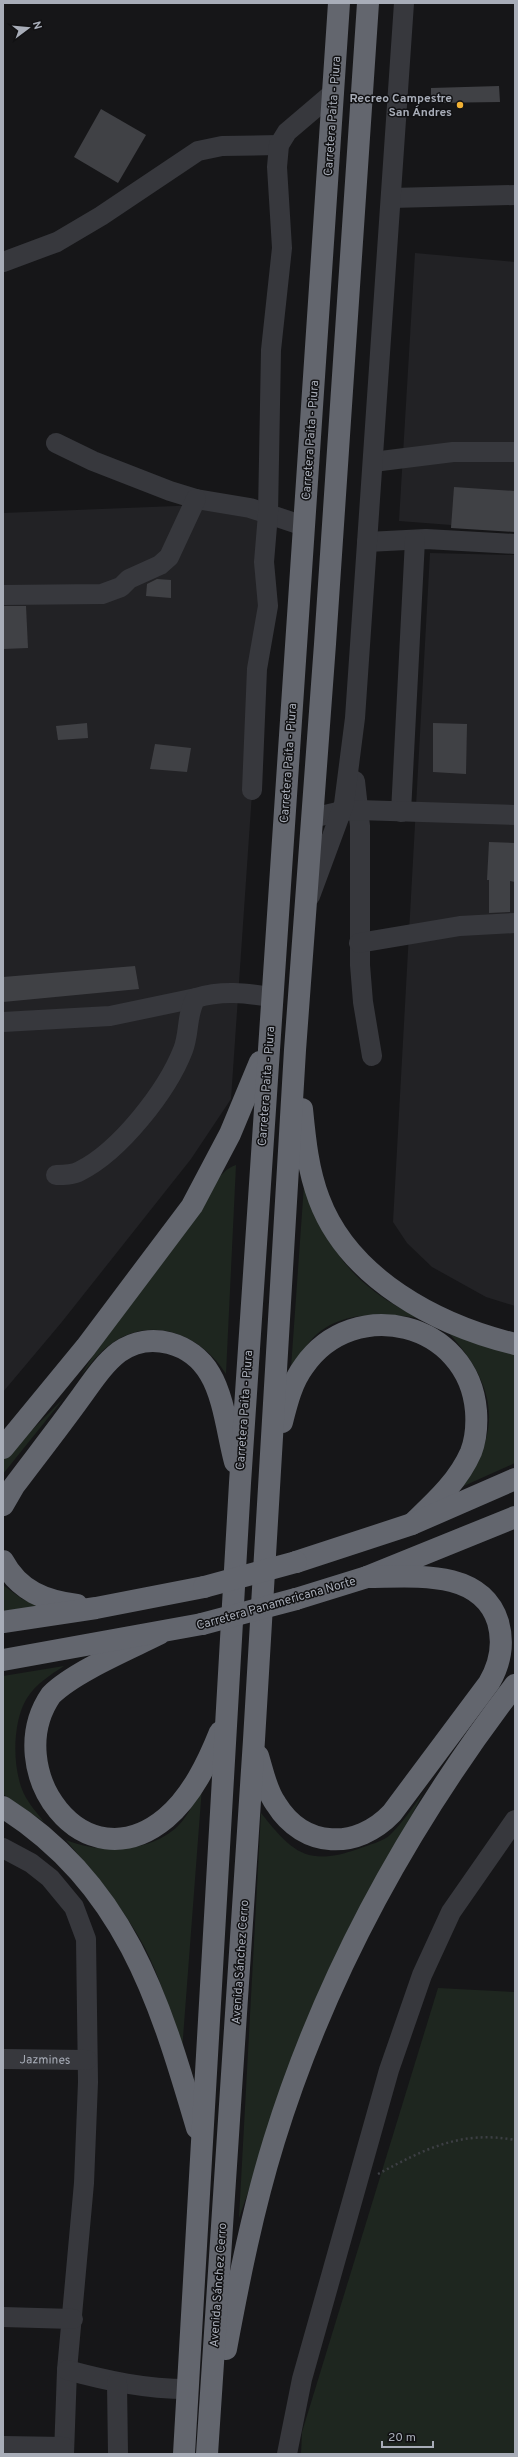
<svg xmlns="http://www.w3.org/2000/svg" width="518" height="2457" viewBox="0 0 518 2457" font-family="Overpass,sans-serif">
	<rect width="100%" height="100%" fill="#161618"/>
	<g fill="#222225">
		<polygon points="415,253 515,262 515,530 399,521"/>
		<polygon points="272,502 231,1099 191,1159 61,1323 3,1392 3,513"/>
		<polygon points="430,553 515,555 515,1306 486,1297 432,1267 407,1243 393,1222"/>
	</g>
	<g fill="#1e261f">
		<path d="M 236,1165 L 226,1374 C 202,1335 151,1314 111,1344 C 99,1352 90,1365 81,1375 C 115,1318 161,1270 197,1214 C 206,1199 218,1170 236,1165 Z"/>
		<path d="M 304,1185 C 316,1222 337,1262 369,1287 C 384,1300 402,1309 418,1318 C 383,1313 338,1310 311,1340 C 304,1348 298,1359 291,1368 Z"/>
		<path d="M 447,1331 L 515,1353 L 515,1463 L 457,1489 C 463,1481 470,1473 475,1465 C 505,1413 483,1370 447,1331 Z"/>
		<polygon points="64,1398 3,1474 3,1459"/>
		<polygon points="3,1585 22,1599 41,1606 3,1611"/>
		<path d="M 64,1666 C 50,1675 36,1684 27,1698 C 12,1722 12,1769 24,1794 C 29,1804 37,1813 44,1822 L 3,1794 L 3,1676 Z"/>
		<path d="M 202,1787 L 182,2051 C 172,2016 161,1980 145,1948 C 124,1908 94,1874 66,1840 C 100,1854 150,1853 178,1826 C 189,1815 195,1800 202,1787 Z"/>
		<path d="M 423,1793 L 382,1874 L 251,2184 L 239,2218 L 261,1813 C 292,1852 307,1867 358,1849 C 368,1845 385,1841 391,1834 C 403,1822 413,1807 423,1793 Z"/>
		<polygon points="438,1988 515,1992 515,2454 301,2454 302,2432"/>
	</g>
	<g fill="#404145">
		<polygon points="499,86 500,102 431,103 431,88"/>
		<polygon points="101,109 146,135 118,183 74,157"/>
		<polygon points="454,487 515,491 515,532 451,528"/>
		<polygon points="157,579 171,580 171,598 146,596 147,584"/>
		<polygon points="3,606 26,606 28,648 3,649"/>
		<polygon points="87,723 88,738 58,740 56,726"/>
		<polygon points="433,723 467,724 466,774 433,772"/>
		<polygon points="155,744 191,748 187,772 150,769"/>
		<polygon points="489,842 515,843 515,882 510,881 510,912 489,913 489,880 487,880"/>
		<polygon points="135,966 139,989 3,1002 3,977"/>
	</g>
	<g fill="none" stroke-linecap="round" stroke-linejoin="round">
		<path stroke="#3d3f44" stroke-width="2.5" stroke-dasharray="2 3" stroke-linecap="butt" d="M 378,2174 C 425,2149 461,2130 515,2140"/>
		<g stroke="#37383d" stroke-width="20">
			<polyline points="391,198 515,195"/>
			<polyline points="3,262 57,242 101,216 198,151 222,146 279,145"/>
			<polyline points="56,443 93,461 170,491 196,499 250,508 304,526"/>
			<polyline points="373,462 453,452 515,452"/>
			<polyline points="367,542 426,539 515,544"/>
			<polyline points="3,595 102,594 121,587 129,579 160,565 169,557 196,499"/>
			<polyline points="355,781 360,826 360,965 363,1002 372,1056"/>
			<polyline points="252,790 257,669 268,606 264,562 268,514 271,350 282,248 277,167 279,145 287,132 334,92"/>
			<polyline points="401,812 415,540"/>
			<polyline points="312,818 342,811 358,810 515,815"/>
			<polyline points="310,896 344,804 355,718 404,3"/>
			<polyline points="359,943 460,926 515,923"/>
			<polyline points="3,1022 110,1016 196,998"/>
			<path d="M 56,1175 C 64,1175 73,1175 80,1171 C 120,1151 167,1091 183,1050 C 190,1032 186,1014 196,998 C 222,990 245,993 272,997"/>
			<polyline points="3,1848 31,1863 50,1878 74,1907 86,1939 88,2082 84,2183 67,2370 64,2454"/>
			<path id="s1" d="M 3,2059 L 87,2060"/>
			<polyline points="3,2317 73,2319"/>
			<path d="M 67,2370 C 108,2381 145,2389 188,2389"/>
			<polyline points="117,2383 118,2454"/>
			<polyline points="3,2446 64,2447"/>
			<polyline points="287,2454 302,2379 389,2070 422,1975 451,1912 515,1820"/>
		</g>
		<g stroke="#63666e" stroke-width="22">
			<path d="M 302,1109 C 305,1140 308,1170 319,1199 C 349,1279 437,1325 515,1344"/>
			<path d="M 282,1422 C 287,1402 292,1382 304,1366 C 354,1294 469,1322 476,1411 C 477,1425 476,1439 471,1452 C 458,1482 434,1503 412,1524"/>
			<polyline points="3,1448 86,1347 192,1206 230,1134 260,1062"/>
			<path d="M 3,1505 L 14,1486 C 35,1458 57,1430 78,1401 C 90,1385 102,1365 119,1352 C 150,1330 192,1343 210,1374 C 224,1397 228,1436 235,1462"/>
			<path d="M 3,1561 C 19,1591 45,1601 77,1605"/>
			<polyline points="296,1562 412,1524 515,1479"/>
			<polyline points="296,1599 367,1577 515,1517"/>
			<polyline points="3,1622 96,1608 204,1587"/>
			<path d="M 159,1634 C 129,1649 74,1672 51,1695 C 0,1769 83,1887 166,1818 C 192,1796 208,1762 220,1732"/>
			<polyline points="3,1660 202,1624"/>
			<path d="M 258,1756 C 263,1772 266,1790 276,1804 C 304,1849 357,1850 392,1813 L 489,1683 C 500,1664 504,1643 498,1622 C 481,1568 412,1577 367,1577"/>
			<path d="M 3,1807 C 124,1884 159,1998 197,2128"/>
			<path d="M 226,2349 C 239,2279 253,2209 274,2141 C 325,1976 410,1822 515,1685"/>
			<polyline points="184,2454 240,1483 339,3"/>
			<polyline points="207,2454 254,1740 295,1050 325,644 368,3"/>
		</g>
		<g stroke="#63666e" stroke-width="22">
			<polyline points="204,1587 296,1562"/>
			<polyline points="202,1624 296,1599"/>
		</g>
	</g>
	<circle fill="#f2b134" stroke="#111113" stroke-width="1.5" cx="460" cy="105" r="4"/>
	<g text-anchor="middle" stroke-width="3" stroke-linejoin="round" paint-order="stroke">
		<g font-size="12" font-weight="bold" fill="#a8adb8" stroke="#111113" text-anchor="end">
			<text x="452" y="102">Recreo Campestre<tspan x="452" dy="14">San Ándres</tspan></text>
		</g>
		<g font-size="12" fill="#a8adb8" stroke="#111113">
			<text transform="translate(332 116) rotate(-86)" y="4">Carretera Paita - Piura</text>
			<text transform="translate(310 440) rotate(-86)" y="4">Carretera Paita - Piura</text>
			<text transform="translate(288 763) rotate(-86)" y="4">Carretera Paita - Piura</text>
			<text transform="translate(266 1086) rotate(-86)" y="4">Carretera Paita - Piura</text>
			<text transform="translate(244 1410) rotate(-86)" y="4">Carretera Paita - Piura</text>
			<text transform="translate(276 1603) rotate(-16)" y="4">Carretera Panamericana Norte</text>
			<text transform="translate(240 1962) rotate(-86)" y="4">Avenida Sánchez Cerro</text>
			<text dy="4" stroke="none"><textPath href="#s1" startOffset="42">Jazmines</textPath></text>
			<text transform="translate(218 2285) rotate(-86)" y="4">Avenida Sánchez Cerro</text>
		</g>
	</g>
	<rect width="518" height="2457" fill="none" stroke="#a8adb8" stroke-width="8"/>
	<g transform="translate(28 28) rotate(74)" stroke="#111113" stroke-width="3" paint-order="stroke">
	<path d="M0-3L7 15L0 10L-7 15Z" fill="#a8adb8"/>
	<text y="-6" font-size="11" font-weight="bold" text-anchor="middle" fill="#a8adb8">N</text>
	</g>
	<path d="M382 2441v6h51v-6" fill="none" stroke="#a8adb8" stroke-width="2"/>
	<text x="388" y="2441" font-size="12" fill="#a8adb8" stroke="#111113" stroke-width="3" paint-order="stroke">20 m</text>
</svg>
